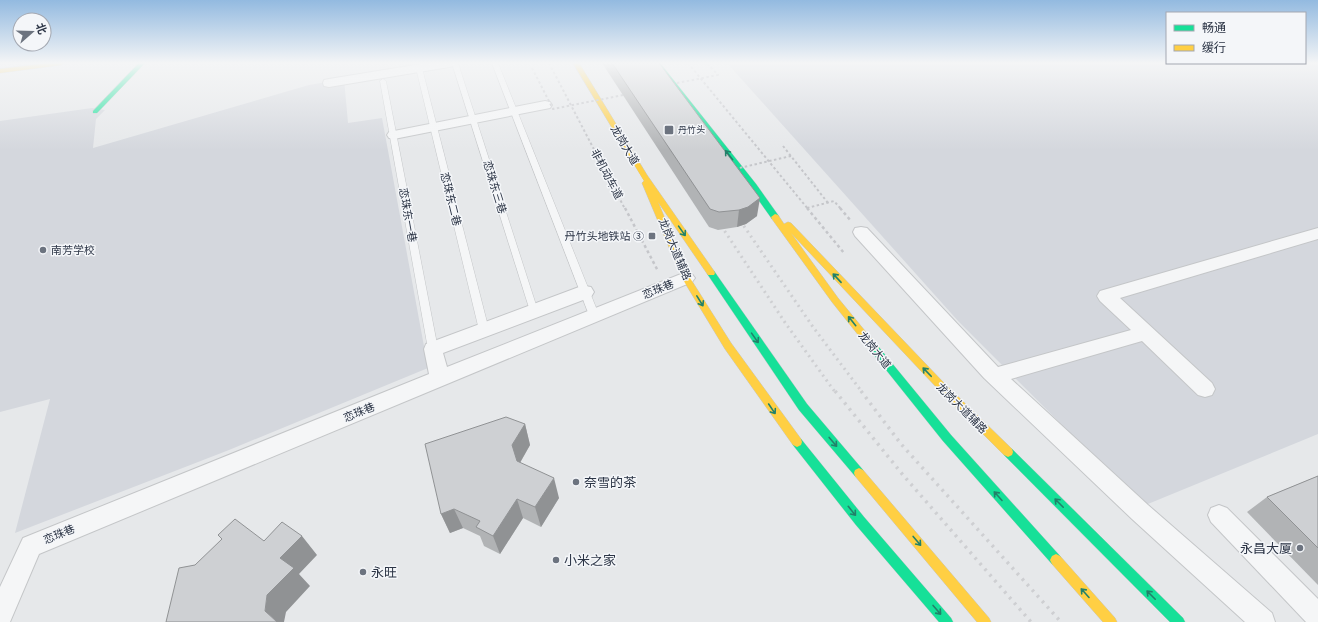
<svg xmlns="http://www.w3.org/2000/svg" width="1318" height="622" viewBox="0 0 1318 622" font-family="'Exo 2','Noto Sans SC',sans-serif">
	<rect width="100%" height="100%" fill="#e6e8ea"/>
	<g fill="#d4d7dd">
		<polygon points="727,63 1318,63 1318,434 1143,506 959,322"/>
		<polygon points="344,79 348,123 382,118 428,368 229,450 15,533 50,399 0,412 0,121 92,108 105,110 96,119 93,148 309,85"/>
	</g>
	<g fill="none" stroke-linecap="round" stroke-linejoin="round">
		<g stroke="#c4c6c8" stroke-width="1">
			<g id="lane">
				<polygon points="452,63 458,63 538,311 537,313 531,313 530,311"/>
				<polygon points="492,63 498,63 599,315 597,317 594,318 589,315"/>
				<polygon points="419,66 422,68 489,330 487,332 481,332 479,330 416,68"/>
				<polygon points="383,79 386,81 438,349 436,352 430,352 428,349 380,81"/>
			</g>
		</g>
		<g stroke="#c4c6c8" stroke-width="2">
			<g id="street">
				<polygon points="427,63 455,63 453,66 449,67 329,87 324,86 323,83 324,80 329,79"/>
				<polygon points="545,101 550,102 552,105 550,108 394,139 389,138 387,135 389,132 394,131"/>
				<polygon points="861,227 867,228 998,367 1131,330 1100,301 1097,296 1100,291 1318,228 1318,239 1120,298 1212,383 1215,389 1212,395 1205,397 1198,395 1142,341 1011,379 1148,505 1272,613 1275,622 1245,622 1132,519 984,378 855,236 853,232 855,228"/>
				<polygon points="686,272 692,274 695,278 692,282 39,554 10,622 0,622 0,587 23,538 429,374 424,349 426,344 579,287 585,286 591,287 594,292 591,297 443,353 447,367"/>
				<polygon points="1219,505 1227,508 1318,599 1318,622 1306,622 1211,522 1208,515 1211,508"/>
			</g>
		</g>
		<g stroke="#c4c6c8" stroke-width="1">
			<g id="fast">
				<polygon points="139,63 145,63 97,113 93,113 93,111"/>
				<polygon points="654,63 660,63 756,184 778,215 779,217 778,219 772,219 750,188"/>
				<polygon points="711,270 714,271 807,404 863,470 864,473 863,476 859,478 855,476 799,410 708,275 707,273 708,271"/>
				<polygon points="874,344 877,345 951,435 1060,556 1062,560 1060,564 1056,566 1052,564 943,441 871,351 869,348 871,345"/>
				<polygon points="797,437 801,439 864,517 951,618 953,622 939,622 856,525 793,445 792,442 793,439"/>
				<polygon points="1008,447 1012,449 1183,618 1185,622 1170,622 1004,455 1003,452 1004,449"/>
			</g>
		</g>
		<g stroke="#c4c6c8" stroke-width="1">
			<g id="slow">
				<polygon points="48,63 64,63 61,65 0,73 0,69"/>
				<polygon points="573,63 579,63 647,175 714,271 715,273 714,275 708,275 658,202 690,278 731,343 801,439 802,442 801,445 797,447 793,445 725,349 682,278 642,183 644,181"/>
				<polygon points="775,214 778,215 784,224 788,222 791,223 944,383 1012,449 1013,452 1012,455 1008,457 1004,455 938,389 791,233 838,298 879,348 877,351 871,351 832,302 772,219 771,217"/>
				<polygon points="859,468 863,470 989,618 991,622 977,622 855,476 854,473 855,470"/>
				<polygon points="1056,554 1060,556 1115,618 1117,622 1103,622 1052,564 1050,560 1052,556"/>
			</g>
		</g>
		<g stroke="#c5c6ca" stroke-width="2" stroke-dasharray="2.5 2.5" stroke-linecap="butt">
			<polyline points="549,63 625,209"/>
			<polyline points="688,63 808,209"/>
			<polyline points="783,146 828,203"/>
			<polyline points="807,208 834,201 841,209"/>
		</g>
		<g stroke="#c5c6ca" stroke-width="2.5" stroke-dasharray="3 3" stroke-linecap="butt">
			<polyline points="625,208 658,271"/>
			<polyline points="807,208 844,253"/>
			<polyline points="840,208 851,221"/>
		</g>
		<use href="#lane" fill="#f5f6f7" fill-rule="evenodd"/>
		<use href="#street" fill="#f5f6f7" fill-rule="evenodd"/>
		<use href="#fast" fill="#16e098" fill-rule="evenodd"/>
		<use href="#slow" fill="#ffcf43" fill-rule="evenodd"/>
		<g stroke="#cecfd2" stroke-width="3" stroke-dasharray="2 4" stroke-linecap="butt">
			<polyline points="737,216 813,327 862,392"/>
			<polyline points="718,221 786,324 835,392"/>
		</g>
		<g stroke="#cecfd2" stroke-width="3.5" stroke-dasharray="2.5 5" stroke-linecap="butt">
			<polyline points="835,391 903,475 1031,622"/>
			<polyline points="861,391 901,444 1061,622"/>
		</g>
		<g stroke="#c5c6ca" stroke-width="2" stroke-dasharray="2.5 2.5" stroke-linecap="butt">
			<polyline points="532,68 553,109 623,95"/>
			<polyline points="672,84 718,75 707,63"/>
			<polyline points="735,169 791,156"/>
		</g>
	</g>
	<g fill="#b1b3b5">
		<polygon points="602,63 659,63 757,216 746,224 737,227 718,230 709,227"/>
		<polygon points="525,424 530,445 520,463 559,498 541,527 523,518 500,554 484,546 480,536 463,528 450,533 441,514"/>
		<polygon points="1318,476 1318,585 1247,512 1267,497"/>
	</g>
	<g fill="#909294">
		<polygon points="760,198 757,216 746,224 737,227 739,210"/>
		<polygon points="525,424 530,445 518,466 512,445"/>
		<polygon points="554,478 559,498 541,527 535,507"/>
		<polygon points="517,499 523,518 500,554 493,536"/>
		<polygon points="454,509 463,528 450,533 441,514"/>
		<polygon points="302,536 317,555 299,574 310,586 286,612 284,622 277,622 265,611 267,595 280,558"/>
	</g>
	<g fill="#ced0d3" stroke="#909294">
		<polygon points="612,63 659,63 760,198 748,207 739,210 719,212 710,209"/>
		<polygon points="506,417 525,424 512,445 517,461 554,478 535,507 517,499 493,536 476,527 480,521 454,509 441,514 425,444"/>
		<polygon points="1318,476 1318,548 1267,497"/>
		<polygon points="235,519 264,541 282,522 302,536 280,558 294,568 267,595 265,611 277,622 166,622 179,568 195,565 222,539 218,535"/>
	</g>
	<defs><path id="oneway-shaft" d="M-6 0H5M1.5-3L5.5 0L1.5 3" fill="none" stroke-width="1.6" stroke-linecap="round" stroke-linejoin="round"/></defs>
	<g stroke="#22816a">
		<use href="#oneway-shaft" transform="translate(729 155) rotate(-128)"/>
		<use href="#oneway-shaft" transform="translate(682 231) rotate(55)"/>
		<use href="#oneway-shaft" transform="translate(837 278) rotate(-133)"/>
		<use href="#oneway-shaft" transform="translate(700 301) rotate(58)"/>
		<use href="#oneway-shaft" transform="translate(852 321) rotate(-129)"/>
		<use href="#oneway-shaft" transform="translate(755 338) rotate(55)"/>
		<use href="#oneway-shaft" transform="translate(927 372) rotate(-134)"/>
		<use href="#oneway-shaft" transform="translate(772 409) rotate(56)"/>
		<use href="#oneway-shaft" transform="translate(833 442) rotate(50)"/>
		<use href="#oneway-shaft" transform="translate(998 496) rotate(-132)"/>
		<use href="#oneway-shaft" transform="translate(1059 503) rotate(-135)"/>
		<use href="#oneway-shaft" transform="translate(852 511) rotate(51)"/>
		<use href="#oneway-shaft" transform="translate(917 541) rotate(50)"/>
		<use href="#oneway-shaft" transform="translate(1085 593) rotate(-132)"/>
		<use href="#oneway-shaft" transform="translate(1151 595) rotate(-135)"/>
		<use href="#oneway-shaft" transform="translate(937 610) rotate(49)"/>
	</g>
	<linearGradient id="sky" x2="0" y2="1"><stop stop-color="#93bae0"/><stop offset="0.42" stop-color="#f4f5f6"/><stop offset="1" stop-color="#f4f5f6" stop-opacity="0"/></linearGradient>
	<rect width="1318" height="150" fill="url(#sky)"/>
	<g fill="#6c737f" stroke="#f4f6f9" stroke-width="1.5">
		<rect x="664" y="125" width="10" height="10" rx="2"/>
		<rect x="648" y="232" width="8" height="8" rx="2"/>
		<circle cx="43" cy="250" r="4"/>
		<circle cx="576" cy="482" r="4"/>
		<circle cx="1300" cy="548" r="4"/>
		<circle cx="556" cy="560" r="4"/>
		<circle cx="363" cy="572" r="4"/>
	</g>
	<g text-anchor="middle" stroke-width="3" stroke-linejoin="round" paint-order="stroke">
		<g font-size="9" fill="#2b3445" stroke="#f4f6f9" text-anchor="start">
			<text x="678" y="133">丹竹头</text>
		</g>
		<g font-size="11" fill="#2b3445" stroke="#f4f6f9">
			<text transform="translate(625 145) rotate(59)" y="4">龙岗大道</text>
			<text transform="translate(607 174) rotate(62)" y="4">非机动车道</text>
			<text transform="translate(495 187) rotate(73)" y="4">恋珠东三巷</text>
			<text transform="translate(451 199) rotate(76)" y="4">恋珠东二巷</text>
			<text transform="translate(408 215) rotate(80)" y="4">恋珠东一巷</text>
			<text transform="translate(675 249) rotate(67)" y="4">龙岗大道辅路</text>
			<text transform="translate(658 289) rotate(-22)" y="4">恋珠巷</text>
			<text transform="translate(875 350) rotate(51)" y="4">龙岗大道</text>
			<text transform="translate(962 408) rotate(45)" y="4">龙岗大道辅路</text>
			<text transform="translate(359 412) rotate(-22)" y="4">恋珠巷</text>
			<text transform="translate(59 534) rotate(-22)" y="4">恋珠巷</text>
		</g>
		<g font-size="11" fill="#2b3445" stroke="#f4f6f9" text-anchor="end">
			<text x="644" y="240">丹竹头地铁站 ③</text>
			<text x="51" y="254" text-anchor="start">南芳学校</text>
		</g>
		<g font-size="13" fill="#2b3445" stroke="#f4f6f9" text-anchor="start">
			<text x="584" y="487">奈雪的茶</text>
			<text x="1292" y="553" text-anchor="end">永昌大厦</text>
			<text x="564" y="565">小米之家</text>
			<text x="371" y="577">永旺</text>
		</g>
	</g>
	<rect x="1166" y="12" width="140" height="52" fill="#f4f6f9" stroke="#a4a8b1"/>
	<rect x="1174" y="25" width="20" height="6" fill="#16e098" stroke="#a4a8b1"/>
	<text x="1202" y="32" font-size="12" fill="#2b3445">畅通</text>
	<rect x="1174" y="45" width="20" height="6" fill="#ffcf43" stroke="#a4a8b1"/>
	<text x="1202" y="52" font-size="12" fill="#2b3445">缓行</text>
	<g transform="translate(32 32) rotate(70)"><circle r="19" fill="#f4f6f9" stroke="#a4a8b1"/>
	<path d="M0-3L7 15L0 10L-7 15Z" fill="#6c737f"/>
	<text y="-6" font-size="11" font-weight="bold" text-anchor="middle" fill="#2b3445">北</text>
	</g>
</svg>
